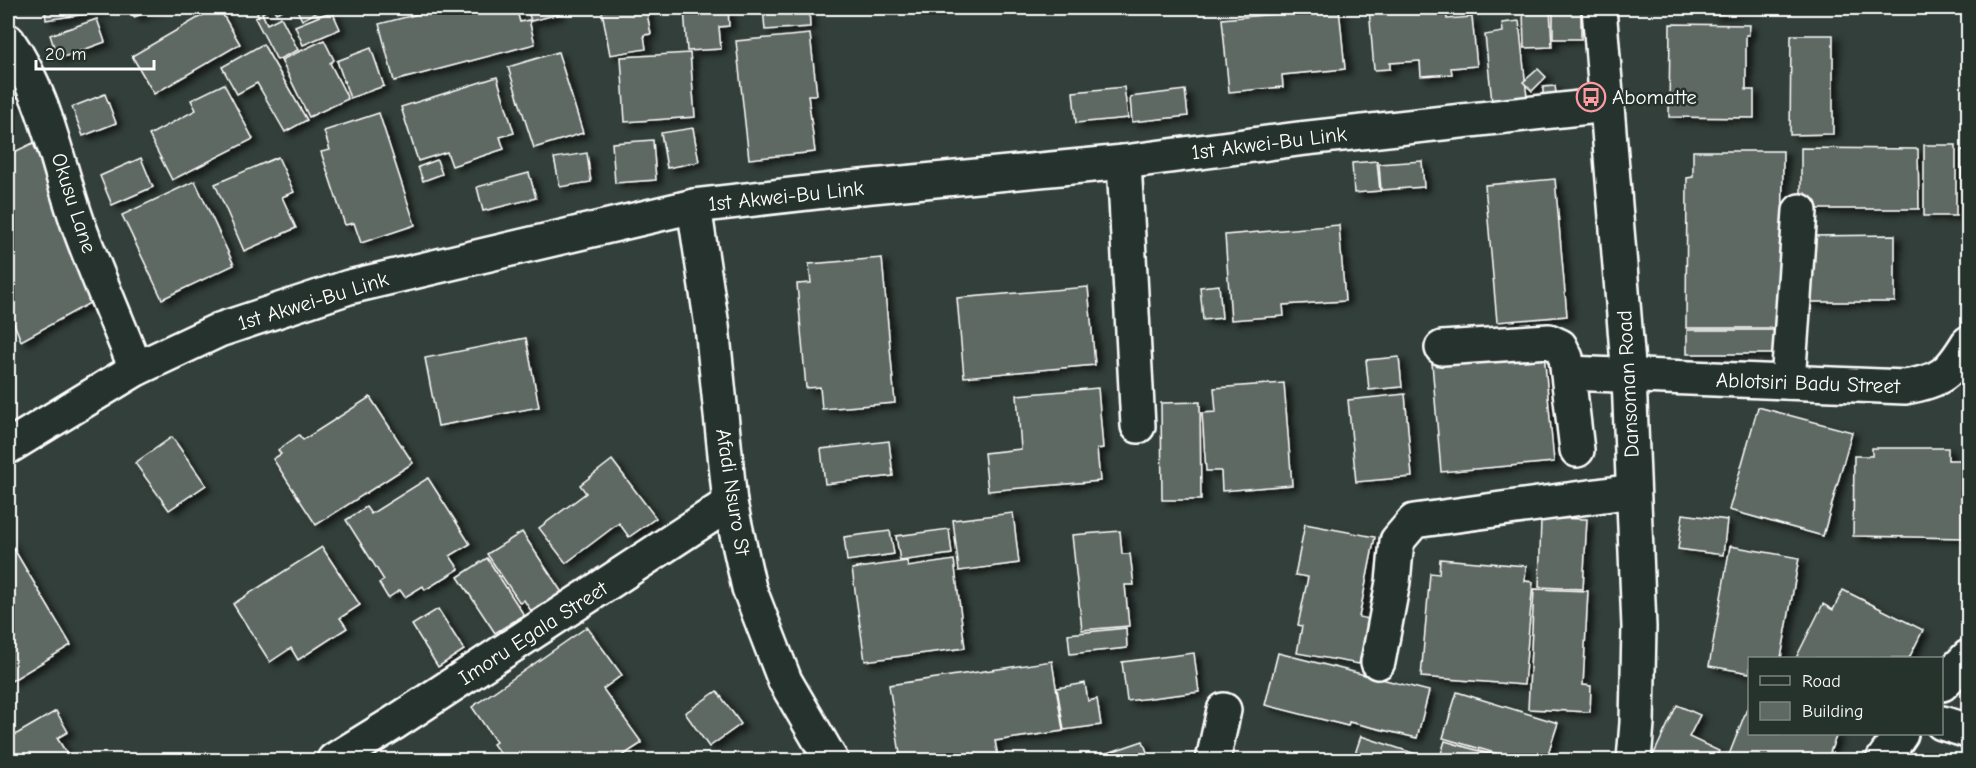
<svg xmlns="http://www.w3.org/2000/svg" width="1976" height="768" viewBox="0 0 1976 768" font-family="'Comic Neue',sans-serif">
	<defs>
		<filter id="shadow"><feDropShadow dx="6" dy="4" stdDeviation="3" flood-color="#0009"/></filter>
	</defs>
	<rect width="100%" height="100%" fill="#333f3a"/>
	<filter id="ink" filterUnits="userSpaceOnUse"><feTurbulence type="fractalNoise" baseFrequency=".0167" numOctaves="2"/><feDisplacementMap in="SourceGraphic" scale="12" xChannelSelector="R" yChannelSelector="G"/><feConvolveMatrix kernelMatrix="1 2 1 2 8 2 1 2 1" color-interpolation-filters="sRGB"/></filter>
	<g filter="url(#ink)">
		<g fill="#5f6964" stroke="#fff" stroke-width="1.5" filter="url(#shadow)">
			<polygon points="45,8 106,8 106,11 46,20"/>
			<polygon points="131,8 159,8 134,17"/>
			<polygon points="215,8 219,8 240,44 154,94 132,56"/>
			<polygon points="254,8 266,8 267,10 262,13 267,24 281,17 298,50 277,60 255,18 259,16"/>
			<polygon points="273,8 287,8 276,13"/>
			<polygon points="296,8 325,8 302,20"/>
			<polygon points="441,8 516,8 520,22 529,20 535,44 394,81 379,24"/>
			<polygon points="527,8 558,8 559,14 531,21"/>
			<polygon points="623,8 646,8 651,34 644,35 646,49 610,55 602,11"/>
			<polygon points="684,8 728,8 729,26 719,27 721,49 687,51"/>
			<polygon points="763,8 809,8 810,27 765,30"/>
			<polygon points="1339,8 1345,69 1282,75 1283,87 1229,92 1222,19"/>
			<polygon points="1369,8 1446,8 1447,19 1472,17 1477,66 1451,68 1452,74 1421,76 1420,61 1390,63 1390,69 1374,70"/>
			<polygon points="1523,8 1550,8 1552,47 1524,48"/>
			<rect x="1553" y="8" width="28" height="31"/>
			<polygon points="1712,8 1757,8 1757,9 1713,15"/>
			<rect x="1967" y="8" width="1" height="45"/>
			<polygon points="332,11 340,29 303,45 295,26"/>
			<polygon points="97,19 105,42 58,59 50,35"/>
			<polygon points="1519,21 1527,98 1492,102 1485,35 1503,32 1502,23"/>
			<polygon points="1670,24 1750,25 1749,35 1746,35 1746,90 1754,90 1754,118 1669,117"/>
			<polygon points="810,34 817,95 808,95 815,152 749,159 736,41"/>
			<polygon points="1791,35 1833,35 1833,134 1790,135"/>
			<polygon points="324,40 334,60 330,63 348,99 309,117 281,60"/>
			<polygon points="263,44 307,120 285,132 257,83 237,94 222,67"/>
			<polygon points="371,48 384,86 350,98 337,61"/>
			<polygon points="558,52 583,133 534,148 508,67"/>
			<polygon points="690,53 695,117 625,122 621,57"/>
			<polygon points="1538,69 1546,77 1532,91 1523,82"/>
			<polygon points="8,77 23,89 8,109"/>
			<polygon points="497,77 514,133 500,137 504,149 452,166 447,152 418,161 401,107"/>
			<polygon points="224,84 253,139 172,180 149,135 196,110 191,100"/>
			<polygon points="1555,86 1556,93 1543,94 1543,87"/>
			<polygon points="1124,87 1128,118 1076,123 1073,92"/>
			<polygon points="1185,90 1188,116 1132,122 1130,97"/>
			<polygon points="105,94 116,123 83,136 72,107"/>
			<polygon points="379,113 415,225 361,243 354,223 345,225 321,152 330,150 324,131"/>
			<polygon points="693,128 699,162 667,168 661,133"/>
			<polygon points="653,140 656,180 615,183 612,143"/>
			<polygon points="33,143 97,299 21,341 8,308 8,155"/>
			<rect x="1924" y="145" width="32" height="71"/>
			<polygon points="1801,148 1918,149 1919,209 1801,209"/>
			<polygon points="1961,150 1968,150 1968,217 1962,217"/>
			<polygon points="1693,151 1783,151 1782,328 1686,328 1687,178 1693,177"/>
			<polygon points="587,153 591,182 560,187 554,158"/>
			<polygon points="278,157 294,192 282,197 296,228 244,251 215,184"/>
			<polygon points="141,158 153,187 112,205 100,176"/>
			<polygon points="437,160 442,174 423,181 418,167"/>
			<polygon points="1377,161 1380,191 1354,193 1352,163"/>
			<polygon points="1422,161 1424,187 1381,190 1379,164"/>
			<polygon points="529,173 536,198 483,211 477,187"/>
			<polygon points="1555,179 1567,316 1497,322 1485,185"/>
			<polygon points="195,181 234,265 162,299 122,215"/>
			<polygon points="1339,225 1345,301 1283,305 1284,316 1231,320 1225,235"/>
			<polygon points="1895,235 1895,302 1808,302 1807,236"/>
			<polygon points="882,258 895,403 822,409 820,387 806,388 797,284 811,283 809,264"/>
			<polygon points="1219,285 1222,318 1203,320 1200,287"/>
			<polygon points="1088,287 1095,365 964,377 957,298"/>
			<polygon points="1687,330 1774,330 1775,354 1687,354"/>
			<polygon points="526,338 539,407 438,426 425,358"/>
			<polygon points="1543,342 1554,462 1441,472 1431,351"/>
			<polygon points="1399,357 1402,387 1369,390 1366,360"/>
			<polygon points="1284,383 1292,485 1222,491 1221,471 1206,471 1202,413 1216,412 1214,388"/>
			<polygon points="1098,388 1103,448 1097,449 1100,481 988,491 984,453 1021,449 1017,395"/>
			<polygon points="1405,394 1412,477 1356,482 1348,400"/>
			<polygon points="370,397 413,463 316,525 273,459 281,454 278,450 299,435 303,440"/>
			<polygon points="1200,402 1201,500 1162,500 1161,403"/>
			<polygon points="1758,407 1852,432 1823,536 1729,510"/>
			<polygon points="172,437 206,485 169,510 135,463"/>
			<polygon points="889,441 893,476 825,484 821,449"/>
			<polygon points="1872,448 1948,448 1948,460 1968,460 1968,538 1853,536 1854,456 1872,456"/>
			<polygon points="612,460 656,518 629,537 619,523 566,563 539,528 586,493 580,485"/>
			<polygon points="428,478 470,544 450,556 459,569 425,590 423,586 405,597 400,590 388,598 379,583 384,580 346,520 366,507 371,514"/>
			<polygon points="1013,513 1019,563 959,571 953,520"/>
			<polygon points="1683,514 1727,520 1723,555 1678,549"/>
			<polygon points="1541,518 1587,519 1583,589 1539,587"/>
			<polygon points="1305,524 1375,537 1359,617 1369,619 1359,664 1297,653 1302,626 1298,625 1308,577 1295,575"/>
			<polygon points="949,529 952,554 900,561 896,536"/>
			<polygon points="890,531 894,554 847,561 844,537"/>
			<polygon points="1120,531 1122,554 1130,554 1134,585 1125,585 1129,626 1082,630 1072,535"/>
			<polygon points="522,532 563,594 533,614 524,600 520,603 487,554"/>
			<polygon points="8,539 71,645 8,683"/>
			<polygon points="1730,546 1799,558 1781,658 1750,658 1750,673 1709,666"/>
			<polygon points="322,547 360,605 340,618 347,628 298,660 291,648 270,662 233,604"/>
			<polygon points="487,558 524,615 495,633 458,577"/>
			<polygon points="1440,559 1526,566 1525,581 1533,582 1524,685 1421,677 1430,573 1439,574"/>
			<polygon points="954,560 965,648 865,661 852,569 907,561 908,567"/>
			<polygon points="1534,589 1588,591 1583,685 1591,686 1590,712 1528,709"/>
			<polygon points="1843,590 1923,630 1909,658 1796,658 1823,604 1833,610"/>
			<polygon points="438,609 464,650 438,667 412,625"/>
			<polygon points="587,627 622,675 603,689 642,743 616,760 505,760 493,744 496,742 472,707"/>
			<polygon points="1126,628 1127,648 1070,654 1068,634"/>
			<polygon points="1194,653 1199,692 1127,701 1122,662"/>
			<polygon points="1278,653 1429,691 1417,738 1349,722 1348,726 1265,705"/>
			<polygon points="1052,661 1063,731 995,741 998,757 979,760 901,760 889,685"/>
			<polygon points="1085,683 1088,701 1097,699 1101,725 1064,730 1057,688"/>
			<polygon points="717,691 741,724 709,747 685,713"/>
			<polygon points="1457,692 1558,723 1546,760 1519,760 1443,738"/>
			<polygon points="1750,701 1750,734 1837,734 1827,760 1727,760"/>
			<polygon points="1677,705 1700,715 1689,737 1719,751 1715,760 1651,760"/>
			<polygon points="56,711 68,732 57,738 71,760 8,760 8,739"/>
			<polygon points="1361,736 1422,756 1421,760 1353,760"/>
			<polygon points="1143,741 1150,760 1087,760"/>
			<polygon points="1445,741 1510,760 1439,760"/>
		</g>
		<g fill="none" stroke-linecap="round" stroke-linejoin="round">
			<g stroke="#fff" stroke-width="38">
				<g id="minor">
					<path d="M 8,41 C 48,98 57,168 81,232 C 98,278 118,323 136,369"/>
					<polyline points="1124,162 1138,426"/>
					<polyline points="694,206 712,326 730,503 749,588 785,681 831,760"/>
					<polyline points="1442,348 1549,341 1560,346 1566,358 1577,450"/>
					<path d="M 1568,373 L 1905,387 C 1941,381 1949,374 1968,343"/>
					<polyline points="1788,382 1800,211"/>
					<polyline points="8,447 136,369 219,330 349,287 694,206 851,188 1124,162 1298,139 1607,105"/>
					<polyline points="1378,662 1393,582 1397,541 1414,521 1633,491"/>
					<polyline points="1942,684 1968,657"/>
					<polyline points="1942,723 1968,731"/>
					<polyline points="334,760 394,723 730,503"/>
					<polyline points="1213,760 1224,710"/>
					<polyline points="1883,760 1901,734"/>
				</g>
			</g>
			<g stroke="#fff" stroke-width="38">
				<polyline id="major" points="1599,8 1629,377 1639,627 1637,723 1634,760"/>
			</g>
			<use href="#minor" stroke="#26332d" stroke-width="33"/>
			<use href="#major" stroke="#26332d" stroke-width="33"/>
		</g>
	</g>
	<defs>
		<g id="bus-ring" transform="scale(1.5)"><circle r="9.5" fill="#26332d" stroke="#ff9aa2" stroke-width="1.5"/><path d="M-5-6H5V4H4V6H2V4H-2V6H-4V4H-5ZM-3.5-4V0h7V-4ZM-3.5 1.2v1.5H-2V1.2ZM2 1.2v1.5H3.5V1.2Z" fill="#ff9aa2"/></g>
	</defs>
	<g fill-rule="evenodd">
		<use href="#bus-ring" x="1591" y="97"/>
	</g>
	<g text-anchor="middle" stroke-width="5" stroke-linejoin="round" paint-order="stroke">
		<g font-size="21" fill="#fff" stroke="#26332d" text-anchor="start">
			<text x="1612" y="104">Abomatte</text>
		</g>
		<g font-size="21" fill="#fff" stroke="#26332d">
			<text transform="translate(1269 143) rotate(-7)" y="7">1st Akwei-Bu Link</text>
			<text transform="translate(786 196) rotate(-6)" y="7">1st Akwei-Bu Link</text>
			<text transform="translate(74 203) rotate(72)" y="7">Okusu Lane</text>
			<text transform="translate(313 301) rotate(-17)" y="7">1st Akwei-Bu Link</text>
			<text transform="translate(1808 383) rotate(2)" y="7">Ablotsiri Badu Street</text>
			<text transform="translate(1628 384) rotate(-93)" y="7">Dansoman Road</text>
			<text transform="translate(733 492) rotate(81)" y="7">Afadi Nsuro St</text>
			<text transform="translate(533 633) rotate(-33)" y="7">Imoru Egala Street</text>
		</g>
	</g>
	<rect width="1976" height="768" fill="none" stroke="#26332d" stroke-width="30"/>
	<rect x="15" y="15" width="1946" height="738" fill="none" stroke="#fff" stroke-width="2" filter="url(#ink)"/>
	<rect x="1748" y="657" width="195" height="78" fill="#26332d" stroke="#7d8581" stroke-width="1.5"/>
	<rect x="1760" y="676" width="30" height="9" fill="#26332d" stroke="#7d8581" stroke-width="1.5"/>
	<text x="1802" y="687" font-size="18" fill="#ffffff">Road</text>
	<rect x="1760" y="702" width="30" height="18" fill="#5f6964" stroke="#7d8581" stroke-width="1.5"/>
	<text x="1802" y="717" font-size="18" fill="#ffffff">Building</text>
	<path d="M36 60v9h118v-9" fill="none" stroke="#ffffff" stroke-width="3"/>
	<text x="45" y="60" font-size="18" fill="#ffffff" stroke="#26332d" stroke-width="4.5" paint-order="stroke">20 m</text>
</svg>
